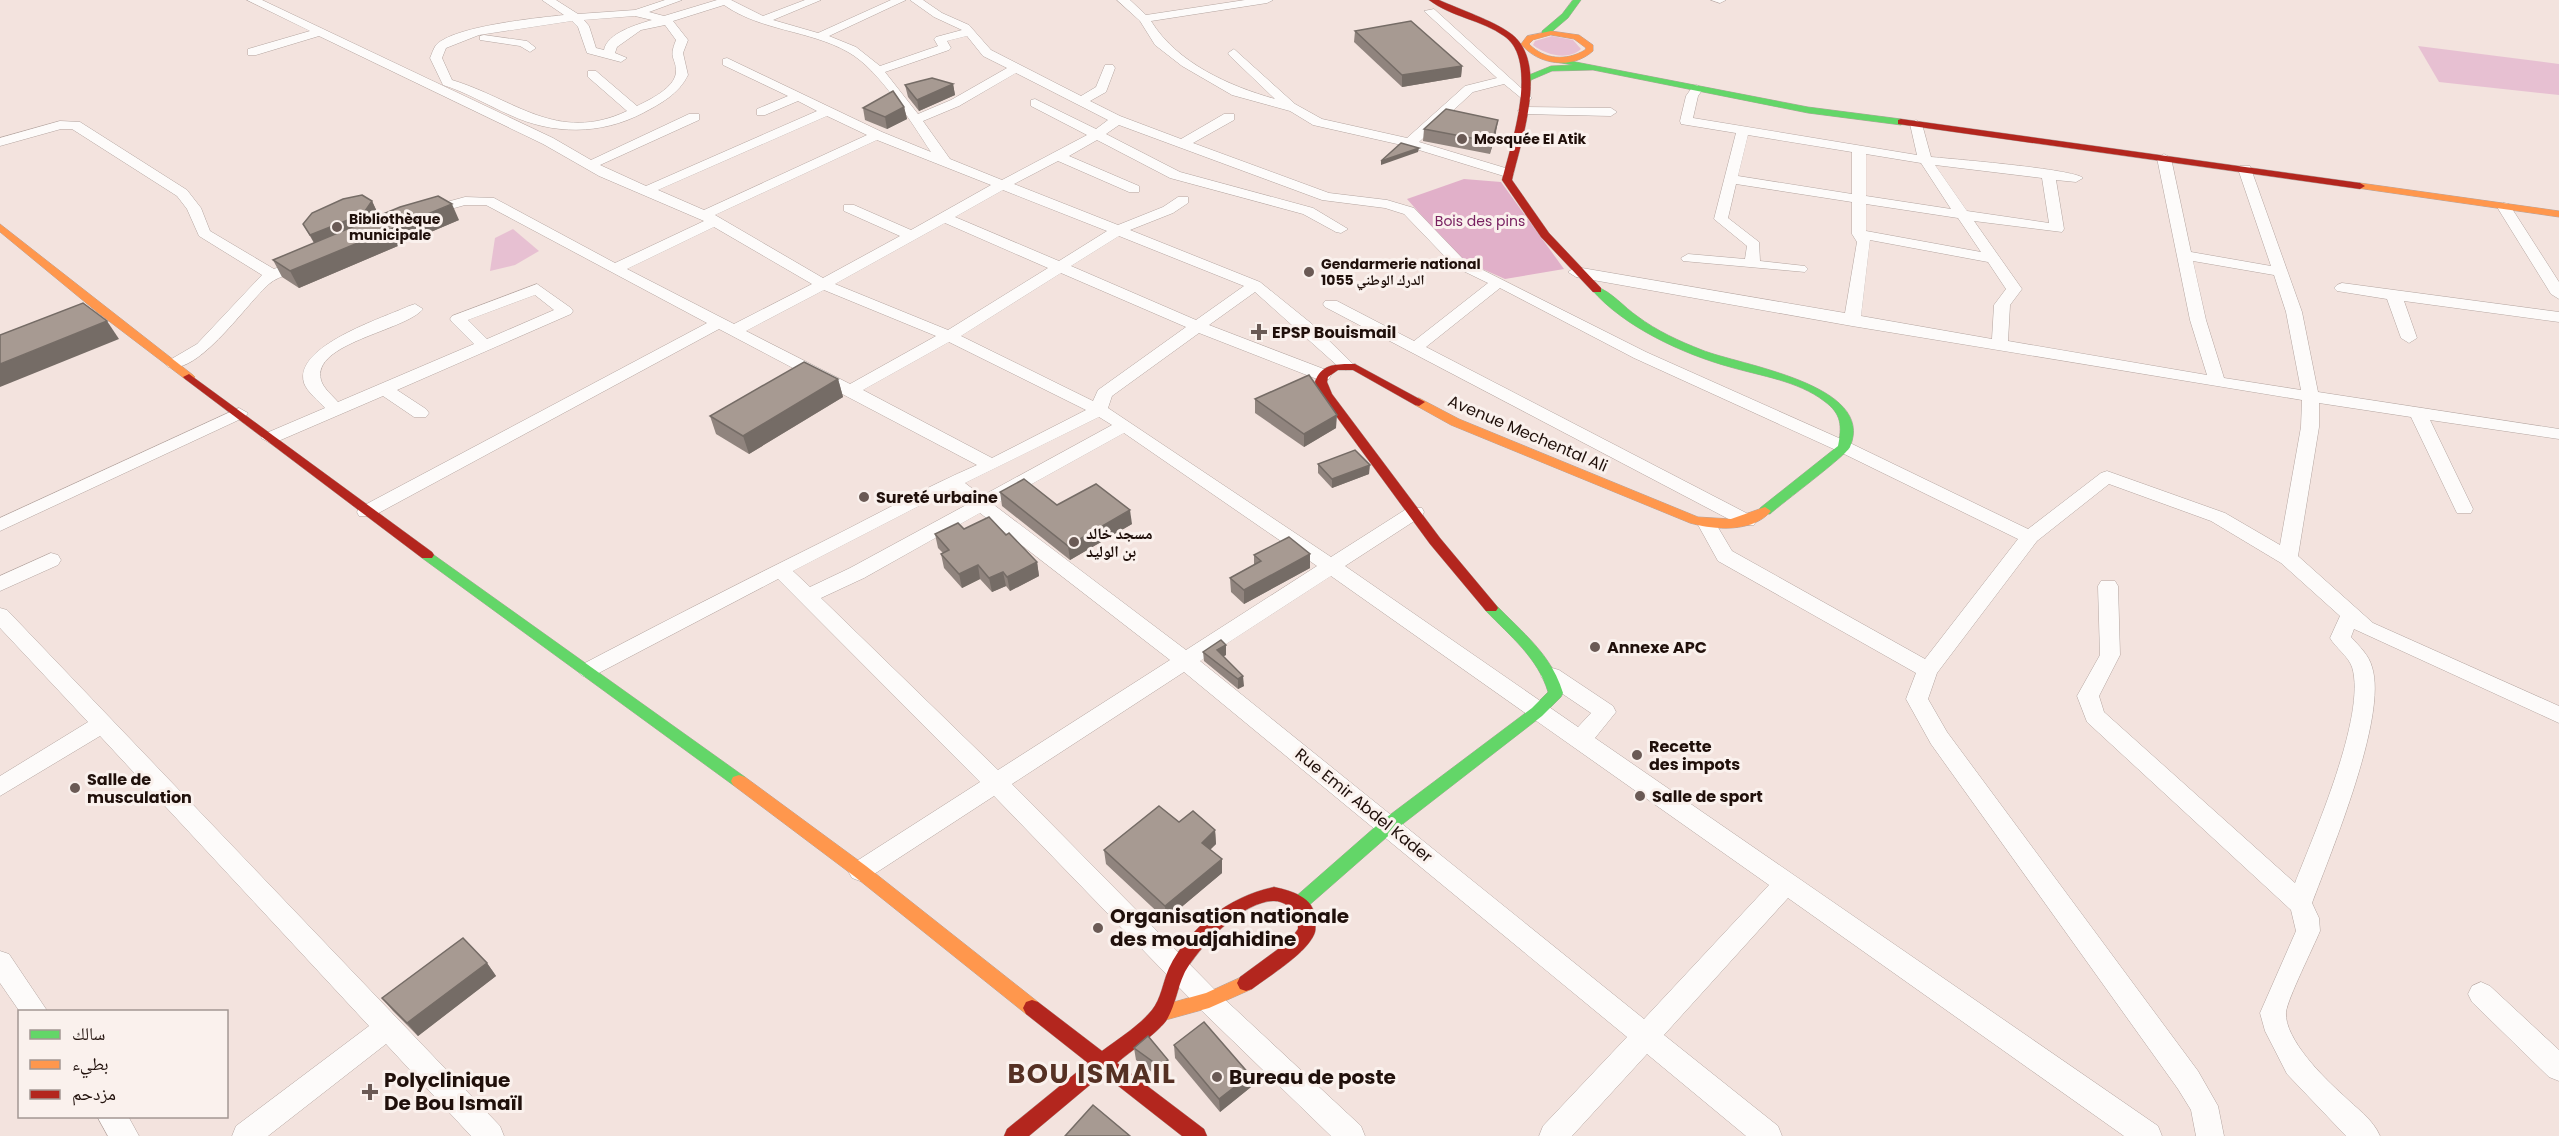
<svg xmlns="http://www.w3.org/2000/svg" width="2559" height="1136" viewBox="0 0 2559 1136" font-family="Poppins,'Noto Naskh Arabic',sans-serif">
	<rect width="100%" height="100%" fill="#f3e3de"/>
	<g fill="#e7c0d2">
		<path d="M 1552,36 L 1573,40 L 1581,49 C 1568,61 1546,55 1533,45 L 1535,41 Z"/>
		<polygon points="2418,46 2559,64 2559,95 2439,82"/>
		<polygon points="513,229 539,251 515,265 490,271 495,238"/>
	</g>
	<polygon fill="#e1b0c9" points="1464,179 1501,182 1564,269 1505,279 1460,259 1407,199"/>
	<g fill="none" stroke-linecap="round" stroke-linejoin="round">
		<g stroke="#b4a5a0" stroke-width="1">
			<g id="street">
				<path d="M 247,0 L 262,0 L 553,138 L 591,160 L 689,114 L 699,114 L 699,120 L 600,165 L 646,186 L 817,111 L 798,101 L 765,115 L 757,115 L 757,109 L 788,96 L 723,65 L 723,59 L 727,58 L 882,132 L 931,152 C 911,122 880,70 848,52 C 809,30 761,31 724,5 L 673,21 L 688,40 L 683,53 L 688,75 C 679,94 660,104 643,113 C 601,135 553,135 510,115 C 487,105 466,92 443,85 L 430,58 C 432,54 433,49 436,45 C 454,26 537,18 564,15 L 542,0 L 556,0 L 578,14 L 635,10 L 665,0 L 682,0 L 649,12 L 664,16 L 717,0 L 731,0 L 763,16 L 805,0 L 821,0 L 773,20 L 818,33 L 891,0 L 906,0 L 829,36 L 856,47 L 880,66 L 938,46 L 934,39 L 936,37 L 962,30 L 934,17 L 910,0 L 923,0 L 942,13 L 969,25 L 991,50 L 1081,96 L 1096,87 L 1105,65 L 1113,65 L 1115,68 L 1106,92 L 1090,101 L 1120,116 L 1181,139 L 1224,114 L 1234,114 L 1234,120 L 1193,143 L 1329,193 L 1387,200 L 1414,208 L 1465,261 L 1646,352 L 1850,443 L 2028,529 L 2101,473 L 2107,471 L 2225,513 L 2280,545 L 2301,427 L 2302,400 L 1852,326 L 1576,277 L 1568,272 L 1576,267 L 1845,313 L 1857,242 L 1852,234 L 1852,202 L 1736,184 L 1728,218 L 1759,242 L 1760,261 L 1805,266 L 1808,269 L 1805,272 L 1683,261 L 1681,258 L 1688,254 L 1745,259 L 1747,246 L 1714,219 L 1736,133 L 1681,124 L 1680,121 L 1686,96 L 1693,86 L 1697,85 L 1703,89 L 1698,96 L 1693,118 L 1917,155 L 1910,124 L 1916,120 L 1922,124 L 1931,157 C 1953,159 2074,169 2083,178 L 2076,182 L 2056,180 L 2064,229 L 2062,232 L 1974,221 L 2022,289 L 2010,305 L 2008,341 L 2207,375 L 2190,320 L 2157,158 L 2164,154 L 2171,158 L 2191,252 L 2271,266 L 2238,169 L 2240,166 L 2250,166 L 2302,312 L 2318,392 L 2559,429 L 2559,439 L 2430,420 L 2473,509 L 2471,513 L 2457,513 L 2455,509 L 2411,417 L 2319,403 L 2319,427 L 2298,556 L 2373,623 L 2559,706 L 2559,723 L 2354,629 L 2351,637 C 2359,646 2369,655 2372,667 C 2388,716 2331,852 2312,903 L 2319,918 L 2320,931 C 2313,948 2288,998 2286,1012 C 2284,1039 2325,1079 2343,1095 C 2356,1108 2373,1119 2380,1136 L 2346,1136 L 2287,1074 L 2265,1031 L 2260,1013 L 2296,931 L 2291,910 L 2087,722 L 2077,696 L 2100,655 L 2098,586 L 2101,581 L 2115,581 L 2118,586 L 2120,655 L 2099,696 L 2104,712 L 2295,883 C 2313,836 2367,715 2352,667 C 2348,656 2336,648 2330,638 L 2340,616 L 2281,563 L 2211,521 L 2109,484 L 2037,541 L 1937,673 L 1928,699 L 1947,732 L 2198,1071 L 2218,1106 L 2224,1136 L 2196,1136 L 2191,1110 L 2178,1089 L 1931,744 L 1906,699 L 1916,673 L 1718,561 L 1697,523 L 1699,519 L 1713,519 L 1732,551 L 1925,659 L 2018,539 L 1838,451 L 1634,358 L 1500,288 L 1426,347 L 1754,517 L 1756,521 L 1754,525 L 1740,525 L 1325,307 L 1323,304 L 1325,301 L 1337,301 L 1414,341 L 1488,283 L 1455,267 L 1404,214 L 1385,208 L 1322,200 L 1119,125 L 1106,134 L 1180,172 L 1313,208 L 1348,229 L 1341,233 L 1336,232 L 1303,214 L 1170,178 L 1097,140 L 1069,156 L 1139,186 L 1139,192 L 1129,192 L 1058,161 L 1014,184 L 1118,225 L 1163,207 L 1178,197 L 1188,197 L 1188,203 L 1173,213 L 1130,230 L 1260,282 L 1312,324 L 1354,365 L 1346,370 L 1340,368 L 1255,292 L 1209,325 L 1329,371 L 1331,375 L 1329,379 L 1317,379 L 1199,333 L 1112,396 L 1108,408 L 1331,557 L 1408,508 L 1422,508 L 1424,512 L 1422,516 L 1345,566 L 1578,727 L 1591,713 L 1545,682 L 1541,676 L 1545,670 L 1552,668 L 1559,670 L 1613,706 L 1616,712 L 1595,738 L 2158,1126 L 2162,1136 L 2124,1136 L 1788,898 L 1664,1035 L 1778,1126 L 1782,1136 L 1746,1136 L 1647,1054 L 1572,1136 L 1539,1136 L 1543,1126 L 1627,1037 L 1184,672 L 1012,784 L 1219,994 L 1361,1126 L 1365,1136 L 1331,1136 L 1201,1010 L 994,796 L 868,878 L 860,881 L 852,878 L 848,871 L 852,864 L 980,782 L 778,579 L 595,675 L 588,678 L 581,675 L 577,670 L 581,665 C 661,623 741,582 822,542 C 874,516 924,488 977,465 L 719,329 L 373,516 L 359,516 L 357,512 L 359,508 L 707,323 L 486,205 L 465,205 L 426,216 L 421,215 L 421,209 L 465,197 L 494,198 L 615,263 L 704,221 L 599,176 L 543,144 L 319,36 L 256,55 L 248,55 L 248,49 L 310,31 ZM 635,16 L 652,20 C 638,24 607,33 604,50 L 596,48 L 589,26 L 584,20 ZM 572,21 L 578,27 L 587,53 L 621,62 L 627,58 L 615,53 L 617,47 L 641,30 L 665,25 L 676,40 C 668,60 676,56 676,72 C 675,88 649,100 637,106 L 596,71 L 588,71 L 588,77 L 627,111 C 557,144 515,99 452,80 L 442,58 L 446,48 L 479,35 ZM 967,36 L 983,56 L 1007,68 L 951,100 L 918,114 L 885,72 L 949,50 L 951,48 L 947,41 ZM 1016,73 L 1108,120 L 1096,129 L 1035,99 L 1031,100 L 1031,106 L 1087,135 L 1002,180 L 950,159 L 923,121 L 959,106 ZM 827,116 L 867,135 L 704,210 L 658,190 ZM 1748,135 L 1852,152 L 1852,194 L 1738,176 ZM 877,140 L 991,185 L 911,230 L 854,205 L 844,205 L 844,211 L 900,236 L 823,278 L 715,215 ZM 1866,154 L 1921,163 L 1951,209 L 1866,196 ZM 1935,165 L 2042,178 L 2049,223 L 1967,211 ZM 1003,190 L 1107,231 L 1059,261 L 955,217 ZM 1866,204 L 1958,218 L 1981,252 L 1866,231 ZM 945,223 L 1048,268 L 948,330 L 835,284 ZM 714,227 L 812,284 L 734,324 L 627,269 ZM 1119,236 L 1244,286 L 1196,320 L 1071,266 ZM 1870,240 L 1988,262 L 2006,289 L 1994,305 L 1992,339 L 1861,316 ZM 2193,261 L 2274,275 L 2286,312 L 2301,390 L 2224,378 L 2206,320 ZM 1061,273 L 1186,327 L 1098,390 L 1093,401 L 961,336 ZM 824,290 L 936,336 L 850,384 L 746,331 ZM 949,342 L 1086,410 L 992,458 L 863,390 ZM 1099,417 L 1112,425 L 982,496 L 965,483 ZM 1124,433 L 1317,566 L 1186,650 L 994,505 ZM 950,490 L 968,504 L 850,568 L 810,587 L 793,571 ZM 980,513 L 1170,660 L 998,770 L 821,598 L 864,578 ZM 1331,576 L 1769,885 L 1644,1019 L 1200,661 Z"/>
				<path d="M 1117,0 L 1130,0 L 1146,15 L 1245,0 L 1273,0 L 1267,3 L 1151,21 C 1177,63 1229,86 1275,99 L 1230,56 L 1228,53 L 1234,49 L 1295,104 L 1322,119 L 1407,138 L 1465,86 L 1497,78 L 1424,11 L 1434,9 L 1532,98 L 1526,102 L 1504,84 L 1473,92 L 1419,142 L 1512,170 L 1514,173 L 1507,177 L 1406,146 L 1313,125 L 1290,111 L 1232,95 L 1182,66 L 1155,45 L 1140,21 Z"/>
				<polygon points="1711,0 1726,0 1720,3"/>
				<polygon points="484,35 527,41 536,48 530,52 520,46 480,40 480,36"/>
				<polygon points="1524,107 1611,108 1617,112 1611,116 1520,114 1518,111"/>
				<path d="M 60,121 L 80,122 L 187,190 L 201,208 L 210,231 L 274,269 L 302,258 L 309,262 C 300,274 280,274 269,284 C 247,303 199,375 168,367 L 166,364 L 168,361 L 197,344 L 262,275 L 199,236 L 187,209 L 177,196 L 72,129 L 61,129 L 0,146 L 0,138 Z"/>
				<polygon points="2504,203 2509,204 2559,282 2559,299 2551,294 2497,207"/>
				<polygon points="2342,283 2559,312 2559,322 2404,301 2417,338 2409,343 2401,338 2387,299 2337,291 2334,288 2337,285"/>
				<path d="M 537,284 L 571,308 L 573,311 L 571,314 L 397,390 L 426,409 L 429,413 L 426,417 L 414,417 L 383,396 L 276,442 L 270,443 L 261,438 L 264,434 L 325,408 C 319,401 307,392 304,383 C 293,346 383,318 409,306 L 415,304 L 423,309 C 405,331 311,343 321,380 C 323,388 333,396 338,402 L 474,344 L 452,322 L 450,319 L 452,316 ZM 535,295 L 554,310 L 487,339 L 468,320 Z"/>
				<polygon points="239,408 248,413 245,417 0,531 0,518"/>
				<polygon points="51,553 58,555 61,560 58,565 0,591 0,576"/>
				<polygon points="0,608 7,610 500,1126 504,1136 471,1136 386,1044 268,1136 232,1136 236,1126 369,1026 100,736 0,796 0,776 88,722 0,628"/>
				<polygon points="0,951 9,954 48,1012 20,1012 0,983"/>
				<polygon points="2481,982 2490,986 2559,1050 2559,1081 2549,1077 2472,1002 2468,994 2472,986"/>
				<polygon points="97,1116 128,1116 139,1136 108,1136"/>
			</g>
		</g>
		<g stroke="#b4a5a0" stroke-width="1">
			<g id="fast">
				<polygon points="1573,0 1581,0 1568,18 1548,35 1542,35 1542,31 1562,14"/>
				<polygon points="1550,57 1808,107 1901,119 1905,122 1901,125 1808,113 1593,70 1552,71 1531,80 1528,91 1522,91 1524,77 1551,66 1573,65 1550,61"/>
				<path d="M 1597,287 C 1611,291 1625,308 1637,316 C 1657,331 1679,341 1702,350 C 1739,365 1877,384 1850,447 C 1847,455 1781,504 1770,514 L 1760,514 L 1759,511 L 1760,508 L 1838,446 C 1842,426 1842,414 1824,401 C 1798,381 1761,376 1730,367 C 1683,354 1624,327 1592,290 Z"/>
				<polygon points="427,550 745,777 747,781 745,785 739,787 733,785 422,558 420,555"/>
				<path d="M 1491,603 L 1496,605 C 1522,632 1552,655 1563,693 L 1561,697 L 1542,716 L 1395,830 L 1306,908 L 1300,910 L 1294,908 L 1292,903 L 1294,898 L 1383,820 L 1532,708 L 1548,692 C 1538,658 1510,636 1486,611 L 1484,608 L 1486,605 Z"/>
			</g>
		</g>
		<g stroke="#b4a5a0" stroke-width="1">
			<g id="slow">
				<path d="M 1551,31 L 1579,35 L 1593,45 L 1593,51 C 1572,70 1538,65 1521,44 L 1527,36 ZM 1551,35 L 1574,39 L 1586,48 L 1585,50 C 1566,61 1545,60 1529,44 L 1533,40 Z"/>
				<polygon points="2360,183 2559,211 2559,217 2357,188 2355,186"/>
				<polygon points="0,224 193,375 195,377 193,379 185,379 97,312 0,232"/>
				<path d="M 1419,398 L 1459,419 L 1698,517 L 1731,519 L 1765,507 L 1771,511 C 1753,533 1714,530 1690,523 L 1451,425 L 1415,405 L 1413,402 Z"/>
				<polygon points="739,775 745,777 866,866 1038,1002 1041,1008 1038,1014 1032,1016 1026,1014 854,876 733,785 731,781 733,777"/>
				<polygon points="1246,975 1252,977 1255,983 1252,989 1209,1008 1162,1021 1156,1019 1153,1013 1156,1007 1206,993"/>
			</g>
		</g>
		<g stroke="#b4a5a0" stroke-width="1">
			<g id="jam">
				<path d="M 1429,0 L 1439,0 C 1459,9 1494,21 1510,33 C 1550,61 1521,141 1512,180 L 1549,233 L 1601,288 L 1601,292 L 1593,292 L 1541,237 L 1502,180 C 1511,145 1540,60 1504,36 C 1482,20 1451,17 1429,0 Z"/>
				<polygon points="1901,119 2360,183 2365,186 2360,189 1898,124 1898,120"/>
				<path d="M 1355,364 L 1425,402 L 1419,406 L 1415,405 L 1353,370 L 1338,370 L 1328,377 L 1327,382 L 1332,394 L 1440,538 L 1496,605 L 1498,608 L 1496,611 L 1486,611 L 1430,544 L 1320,394 L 1315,382 C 1321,363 1338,364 1355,364 Z"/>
				<polygon points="189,374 432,552 434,555 432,558 422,558 185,379 183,377"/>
				<path d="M 1274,887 C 1292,891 1314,897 1315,918 C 1315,923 1316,928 1315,932 C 1309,952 1269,976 1252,989 L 1246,991 L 1240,989 L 1237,983 L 1240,977 L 1289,941 L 1298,929 L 1298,914 C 1291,908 1284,901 1274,901 C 1242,901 1198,948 1184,974 C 1177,989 1175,1007 1166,1021 C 1155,1035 1131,1051 1117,1063 L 1204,1129 L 1207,1136 L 1182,1136 L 1103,1074 L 1029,1136 L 1004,1136 L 1007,1129 L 1088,1063 L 1026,1014 L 1023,1008 L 1026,1002 L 1032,1000 L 1038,1002 L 1102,1051 C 1118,1039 1139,1026 1152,1010 C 1161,999 1163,982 1169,968 C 1189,927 1230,896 1274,887 Z"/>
			</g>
		</g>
		<use href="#street" fill="#fdfbfa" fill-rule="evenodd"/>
		<use href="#fast" fill="#63d668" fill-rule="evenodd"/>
		<use href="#slow" fill="#ff974d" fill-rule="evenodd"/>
		<use href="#jam" fill="#b3261e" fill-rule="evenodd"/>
	</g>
	<g fill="#90847e">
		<polygon points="1355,31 1462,66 1461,77 1402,87 1354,42"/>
		<polygon points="953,84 955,95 919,111 908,97 905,85"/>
		<polygon points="904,107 907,119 887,129 865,120 863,108"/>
		<polygon points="1424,129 1496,132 1490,154 1423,141"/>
		<polygon points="372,201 378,214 376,217 459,220 299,288 282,277 273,260 314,243 303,224"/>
		<polygon points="838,379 843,397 749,454 716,434 710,416"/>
		<polygon points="1255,399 1336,428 1304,447 1255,413"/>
		<polygon points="1318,464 1369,474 1332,488 1318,473"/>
		<polygon points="1000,492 1057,505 1132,524 1070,560 1002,506"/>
		<polygon points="935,534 1006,535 1037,562 1039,576 1010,591 1006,586 992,592 980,579 962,588 944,568 941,554 943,553 938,548"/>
		<polygon points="1310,554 1310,568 1244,604 1231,592 1230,578 1254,565 1254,555"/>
		<polygon points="1226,645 1226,655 1223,656 1244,686 1238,689 1204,661 1203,652"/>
		<polygon points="1179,822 1215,830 1216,844 1210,850 1222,859 1222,873 1166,920 1106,864 1104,850"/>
		<polygon points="487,963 496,976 418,1036 393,1011 382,998"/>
		<polygon points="1174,1045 1250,1075 1251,1087 1220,1112 1175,1058"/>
		<polygon points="1134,1048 1168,1060 1169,1073 1161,1079 1136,1060"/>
	</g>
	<g fill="#756c66">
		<polygon points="1462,66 1461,77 1402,87 1402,75"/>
		<polygon points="953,84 955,95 919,111 917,100"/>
		<polygon points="904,107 907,119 887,129 885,117"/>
		<polygon points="1498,120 1496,132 1490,154 1492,142"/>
		<polygon points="1419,148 1418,152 1381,165 1381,161"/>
		<polygon points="372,201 378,214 369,227 317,248 310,235"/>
		<polygon points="452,204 459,220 299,288 290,271"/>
		<polygon points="107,321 119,339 0,387 0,364"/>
		<polygon points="838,379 843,397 749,454 743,436"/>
		<polygon points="1337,415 1336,428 1304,447 1304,434"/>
		<polygon points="1370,465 1369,474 1332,488 1332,479"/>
		<polygon points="1130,510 1132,524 1070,560 1068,546"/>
		<polygon points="1310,554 1310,568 1244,604 1244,590"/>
		<polygon points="1037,562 1039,576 1010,591 1007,577"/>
		<polygon points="978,565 980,579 962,588 959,574"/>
		<polygon points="1003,572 1006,586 992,592 989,578"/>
		<polygon points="1226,645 1226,655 1217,660 1217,650"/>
		<polygon points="1243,676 1244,686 1238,689 1238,679"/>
		<polygon points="1215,830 1216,844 1203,856 1202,843"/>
		<polygon points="1222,859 1222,873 1166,920 1165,906"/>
		<polygon points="487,963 496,976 418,1036 407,1023"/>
		<polygon points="1168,1060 1169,1073 1161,1079 1159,1066"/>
		<polygon points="1250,1075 1251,1087 1220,1112 1219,1099"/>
	</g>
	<g fill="#a79a92" stroke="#756c66" stroke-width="1.5">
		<polygon points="1411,21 1462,66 1402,75 1355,31"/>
		<polygon points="932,78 953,84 917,100 905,85 920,81"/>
		<polygon points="893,91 904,107 885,117 863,108"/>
		<polygon points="1446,109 1498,120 1492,142 1424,129"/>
		<polygon points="1401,143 1419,148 1381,161"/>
		<polygon points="362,195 372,201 363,214 310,235 303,224 312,213 343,199"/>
		<polygon points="438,196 452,204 290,271 273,260 400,207"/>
		<polygon points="83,303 107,321 0,364 0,335"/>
		<polygon points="804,362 838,379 743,436 710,416"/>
		<polygon points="1309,375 1337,415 1304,434 1255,399"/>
		<polygon points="1355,450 1370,465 1332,479 1318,464"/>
		<polygon points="1024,479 1057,505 1096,484 1130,510 1068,546 1000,492"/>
		<polygon points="989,517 1006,535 1009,533 1037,562 1007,577 1003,572 989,578 978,565 959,574 941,554 949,550 935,534 958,523 964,529"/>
		<polygon points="1289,537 1310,554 1244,590 1230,578 1261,561 1254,555"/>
		<polygon points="1221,640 1226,645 1217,650 1243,676 1238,679 1203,652"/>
		<polygon points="1159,806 1179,822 1193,811 1215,830 1202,843 1222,859 1165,906 1104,850"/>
		<polygon points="463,938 487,963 407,1023 382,998"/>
		<polygon points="1204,1022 1250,1075 1219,1099 1174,1045"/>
		<polygon points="1148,1036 1168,1060 1159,1066 1134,1048"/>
		<polygon points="1093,1105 1130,1136 1065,1136"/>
	</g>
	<g fill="#6a5a55" stroke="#faf1ed" stroke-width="2">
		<circle cx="1462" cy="139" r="6"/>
		<circle cx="337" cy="227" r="6"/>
		<circle cx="1309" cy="272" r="6"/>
		<path d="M1256 323h6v6h6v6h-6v6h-6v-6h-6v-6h6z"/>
		<circle cx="864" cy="497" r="6"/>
		<circle cx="1074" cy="542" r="6"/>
		<circle cx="1595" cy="647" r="6"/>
		<circle cx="1637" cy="755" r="6"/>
		<circle cx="75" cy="788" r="6"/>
		<circle cx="1640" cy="796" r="6"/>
		<circle cx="1098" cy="928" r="6"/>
		<circle cx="1217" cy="1077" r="6"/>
		<path d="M367 1083h6v6h6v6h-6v6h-6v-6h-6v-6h6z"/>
	</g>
	<g text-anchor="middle" stroke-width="6" stroke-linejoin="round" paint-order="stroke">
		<g font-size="14" font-weight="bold" fill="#20100b" stroke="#faf1ed" text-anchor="start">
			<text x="1474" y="144">Mosquée El Atik</text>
			<text x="349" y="224">Bibliothèque<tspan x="349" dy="16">municipale</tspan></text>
			<text x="1321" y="269">Gendarmerie national<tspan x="1321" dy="16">1055 الدرك الوطني</tspan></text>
		</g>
		<g font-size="14" fill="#771f5f" stroke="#faf1ed">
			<text x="1480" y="226">Bois des pins</text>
		</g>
		<g font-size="16" font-weight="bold" fill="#20100b" stroke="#faf1ed" text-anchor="start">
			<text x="1272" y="338">EPSP Bouismail</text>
			<text x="876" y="503">Sureté urbaine</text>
			<text x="1086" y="539">مسجد خالد<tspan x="1086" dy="18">بن الوليد</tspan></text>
			<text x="1607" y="653">Annexe APC</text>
			<text x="1649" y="752">Recette<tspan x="1649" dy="18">des impots</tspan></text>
			<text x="87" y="785">Salle de<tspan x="87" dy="18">musculation</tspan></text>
			<text x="1652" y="802">Salle de sport</text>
		</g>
		<g font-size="16" fill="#20100b" stroke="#faf1ed">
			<text transform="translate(1528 433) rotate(23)" y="6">Avenue Mechental Ali</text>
			<text transform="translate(1364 805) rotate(39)" y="6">Rue Emir Abdel Kader</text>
		</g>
		<g font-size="20" font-weight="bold" fill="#20100b" stroke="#faf1ed" text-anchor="start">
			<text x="1110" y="923">Organisation nationale<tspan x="1110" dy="23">des moudjahidine</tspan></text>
			<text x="1229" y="1084">Bureau de poste</text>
			<text x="384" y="1087">Polyclinique<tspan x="384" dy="23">De Bou Ismaïl</tspan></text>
		</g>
		<g font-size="27" font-weight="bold" letter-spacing="1.5" fill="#553023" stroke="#faf1ed">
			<text x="1092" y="1083">BOU ISMAIL</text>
		</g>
	</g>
	<rect x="18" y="1010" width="210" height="108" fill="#faf1ed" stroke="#a39793" stroke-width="1.5"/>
	<rect x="30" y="1030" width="30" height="9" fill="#63d668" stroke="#a39793" stroke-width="1.5"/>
	<text x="72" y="1040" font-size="18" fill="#20100b">سالك</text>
	<rect x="30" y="1060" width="30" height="9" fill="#ff974d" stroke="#a39793" stroke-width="1.5"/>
	<text x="72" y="1070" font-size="18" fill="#20100b">بطيء</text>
	<rect x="30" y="1090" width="30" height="9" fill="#b3261e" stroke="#a39793" stroke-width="1.5"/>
	<text x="72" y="1100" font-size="18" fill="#20100b">مزدحم</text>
</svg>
